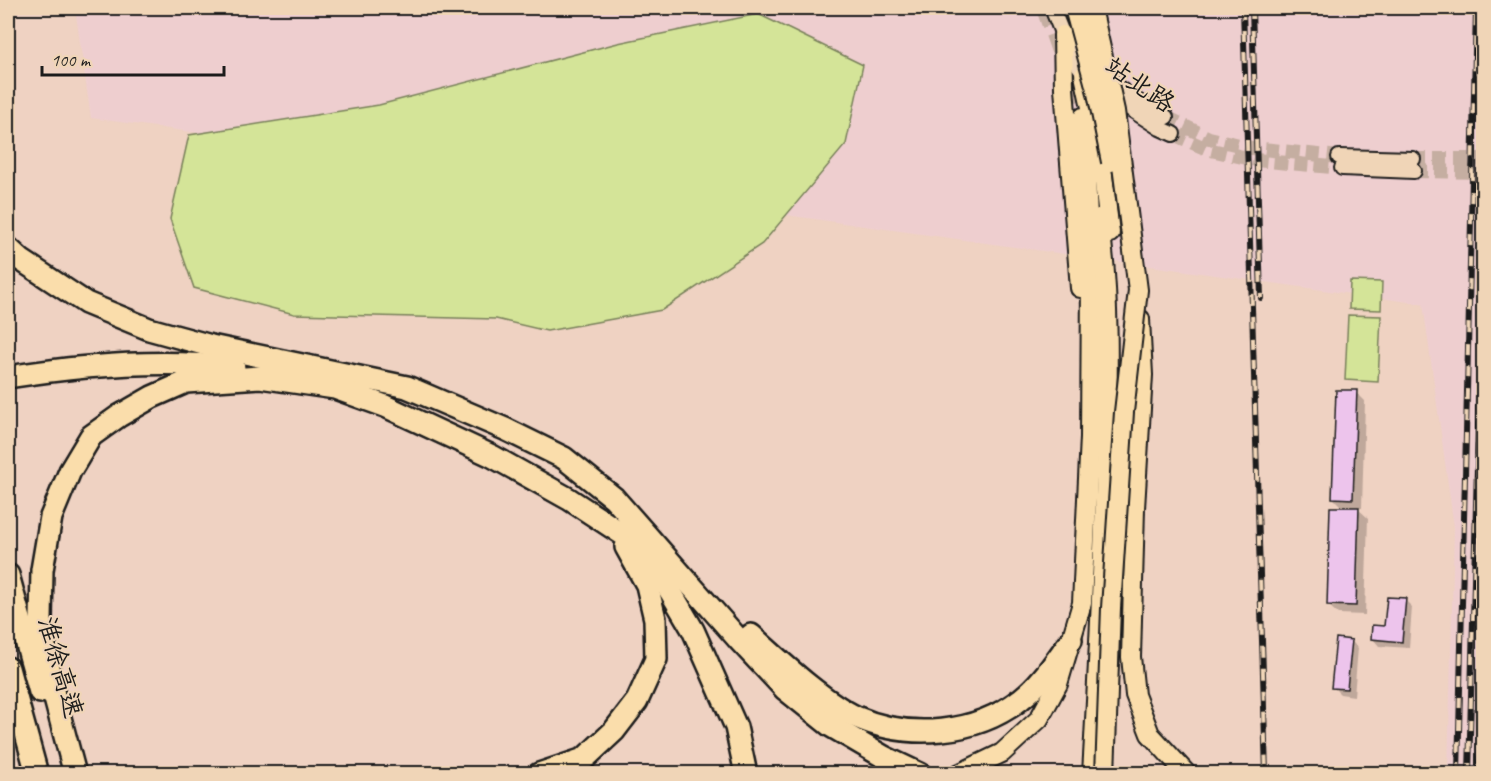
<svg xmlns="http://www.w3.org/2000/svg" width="1491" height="781" viewBox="0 0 1491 781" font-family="Caveat,'LXGW WenKai TC',sans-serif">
	<rect width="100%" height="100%" fill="#efd2c2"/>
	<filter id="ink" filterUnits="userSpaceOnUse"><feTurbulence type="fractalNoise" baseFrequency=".0167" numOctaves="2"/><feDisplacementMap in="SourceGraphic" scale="12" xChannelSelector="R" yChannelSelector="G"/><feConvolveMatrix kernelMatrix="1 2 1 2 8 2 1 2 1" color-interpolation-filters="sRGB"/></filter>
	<g filter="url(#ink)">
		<polygon fill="#eececf" points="75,8 1483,8 1483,773 1448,773 1454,527 1423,304 91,118"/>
		<g fill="#d4e498" stroke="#78805a" stroke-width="1.5">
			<polygon points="758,14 863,65 846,144 762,244 662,310 547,331 496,319 294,314 194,288 170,219 189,135 379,105 618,43"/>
			<polygon points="1350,281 1382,282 1381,310 1349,309"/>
			<polygon points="1348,315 1381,316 1378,382 1345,380"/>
		</g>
		<g fill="#0003">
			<polygon points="1356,392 1365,401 1362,508 1357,508 1368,518 1365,615 1338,614 1328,605 1344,509 1333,498"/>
			<polygon points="1405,600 1412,607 1409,648 1379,646 1373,639 1385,628"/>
			<polygon points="1351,641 1358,648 1354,696 1340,694 1333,687"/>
		</g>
		<g fill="#edc4ec" stroke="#1c1c1c" stroke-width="1.5">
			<polygon points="1336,390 1357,390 1353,499 1332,498"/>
			<polygon points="1330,507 1359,507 1356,606 1327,605"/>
			<polygon points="1387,597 1406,598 1402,642 1371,639 1372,625 1384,626"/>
			<polygon points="1336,638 1352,640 1347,689 1331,688"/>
		</g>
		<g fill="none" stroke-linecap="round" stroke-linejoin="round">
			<g stroke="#c5aea1" stroke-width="14" stroke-dasharray="14 7" stroke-linecap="butt">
				<polyline points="1166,117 1209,138 1252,148 1339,157"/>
				<polyline points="1173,134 1207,149 1256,160 1342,168"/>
				<polyline points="1413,159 1484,159"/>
				<polyline points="1414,171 1484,172"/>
			</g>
			<polyline stroke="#c5aea1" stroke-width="18" stroke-dasharray="18 9" stroke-linecap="butt" points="1045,8 1083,117"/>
			<g stroke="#1c1c1c" stroke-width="18">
				<g id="tertiary">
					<path d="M 1052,8 C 1061,30 1073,66 1092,81"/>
					<polyline points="1104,78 1143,105 1166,117"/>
					<polyline points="1109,95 1160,128 1173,134"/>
					<polyline points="1339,157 1413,159"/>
					<polyline points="1342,168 1414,171"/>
				</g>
			</g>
			<g stroke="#1c1c1c" stroke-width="22">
				<g id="trunk">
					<polyline points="1063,35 1064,88 1080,288"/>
					<polyline points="1084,75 1100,149 1110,233"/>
					<polyline points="1140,319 1143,375 1135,508 1131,657 1135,695 1150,734 1187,774"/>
					<polyline points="958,774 1002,753 1039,719 1058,684 1082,603 1090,437 1091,276 1083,117"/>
					<path d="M 1092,774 C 1098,670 1103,567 1106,464 C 1108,382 1111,299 1099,218"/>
				</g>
			</g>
			<g stroke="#1c1c1c" stroke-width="26">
				<g id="motorway">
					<polyline points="8,248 21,260 86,303 149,329 211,346 407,387 505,429 564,458 614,498 739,640 785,689 831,726 884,757 920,774"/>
					<path d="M 8,377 C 82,365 159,359 234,367"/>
					<polyline points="8,575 40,692"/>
					<path d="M 751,635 C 779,660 822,701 856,717 C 908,740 976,735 1021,699 C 1042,683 1056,660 1071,640"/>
					<polyline points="8,668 37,774"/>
					<polyline points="75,774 50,680 41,620 42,570 51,517 70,471 91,436 119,416 152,397 186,382 260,377 335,388 385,406 492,456 569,499 630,539 656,567 693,630 736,727 746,774"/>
					<polyline points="539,774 584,759 614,731 637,701 656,659 655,619 647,585 626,547"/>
				</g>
			</g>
			<use href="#tertiary" stroke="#f0d5b7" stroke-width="14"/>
			<use href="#trunk" stroke="#faddab" stroke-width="18"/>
			<use href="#motorway" stroke="#faddab" stroke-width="21"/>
			<g stroke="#1c1c1c" stroke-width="6">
				<g id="rail">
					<polyline points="1243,8 1266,774"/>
					<polyline points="1252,8 1261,298"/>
					<polyline points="1458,774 1476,8"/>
					<polyline points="1469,774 1484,196"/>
					<polyline points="1479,774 1484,616"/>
				</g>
			</g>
			<use href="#rail" stroke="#f0d5b7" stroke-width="4" stroke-dasharray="11" stroke-linecap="butt"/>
			<g stroke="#1c1c1c" stroke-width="22" stroke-linecap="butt">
				<g id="trunk-bridge">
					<polyline points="1074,8 1097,93 1111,162"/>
					<polyline points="1092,8 1115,111 1138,290 1124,412 1111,608 1105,774"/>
				</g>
			</g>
			<use href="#trunk-bridge" stroke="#faddab" stroke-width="18"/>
		</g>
	</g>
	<g text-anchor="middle" stroke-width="4.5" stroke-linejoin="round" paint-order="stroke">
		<g font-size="26" fill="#1c1c1c" stroke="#f0d5b7">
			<text transform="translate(1140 84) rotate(34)" y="9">站北路</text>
			<text transform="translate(61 667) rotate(74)" y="9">淮徐高速</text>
		</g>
	</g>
	<rect width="1491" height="781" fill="none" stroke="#f0d5b7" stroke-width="30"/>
	<rect x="15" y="15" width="1461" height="751" fill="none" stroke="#1c1c1c" stroke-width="2" filter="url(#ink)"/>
	<path d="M42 66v9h182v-9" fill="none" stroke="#1c1c1c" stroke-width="3"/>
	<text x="51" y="66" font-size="18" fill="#1c1c1c" stroke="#f0d5b7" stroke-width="4.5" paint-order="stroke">100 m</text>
</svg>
